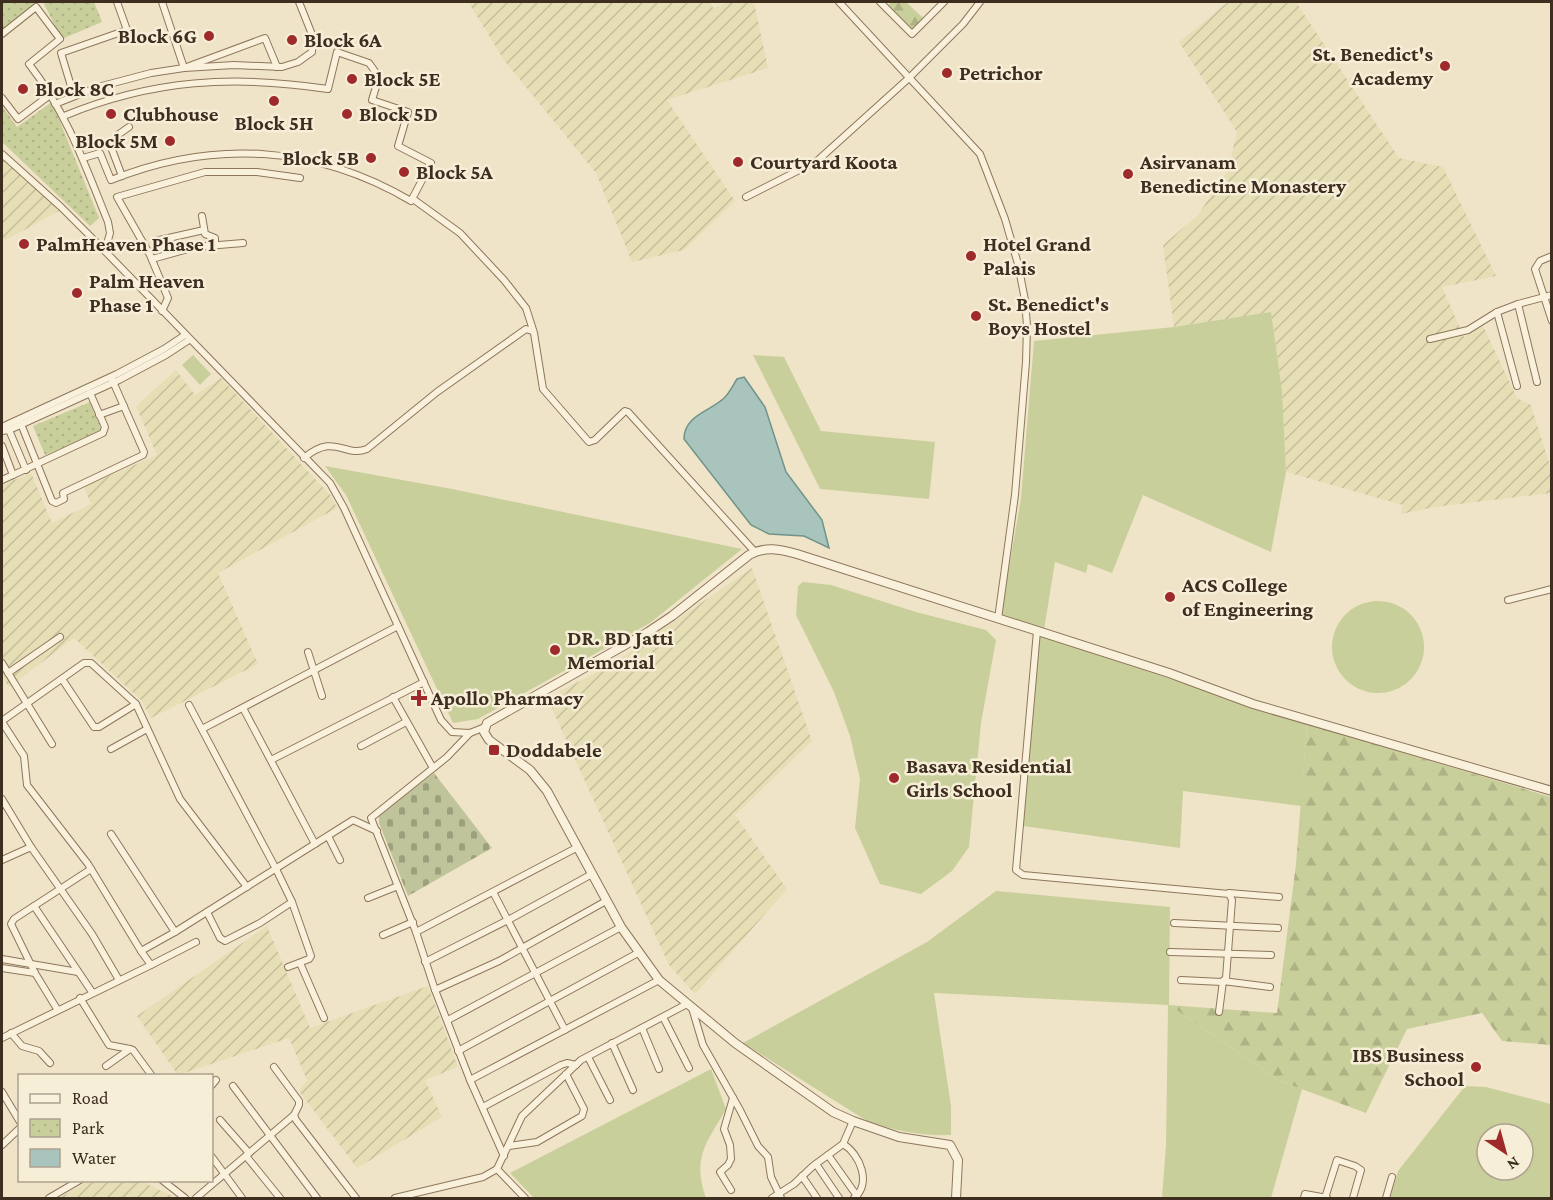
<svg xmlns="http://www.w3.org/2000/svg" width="1553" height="1200" viewBox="0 0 1553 1200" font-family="'Crimson Pro',serif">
	<defs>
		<pattern id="farmland-furrows" width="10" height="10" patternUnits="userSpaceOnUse" patternTransform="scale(1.5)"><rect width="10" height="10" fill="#e6deb5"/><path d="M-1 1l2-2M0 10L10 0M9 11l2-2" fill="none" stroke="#c6bf9b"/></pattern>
		<pattern id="forest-firs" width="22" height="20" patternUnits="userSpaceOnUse" patternTransform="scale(1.5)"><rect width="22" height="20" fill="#c9cf9b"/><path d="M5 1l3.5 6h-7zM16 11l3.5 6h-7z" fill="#aeb285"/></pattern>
		<pattern id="cemetery-stones" width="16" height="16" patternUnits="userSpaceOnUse" patternTransform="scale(1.5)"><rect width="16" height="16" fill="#bfc49a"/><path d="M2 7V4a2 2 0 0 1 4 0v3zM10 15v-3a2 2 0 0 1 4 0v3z" fill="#9ca07d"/></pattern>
		<pattern id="park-dots" width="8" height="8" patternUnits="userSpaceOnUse" patternTransform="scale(1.5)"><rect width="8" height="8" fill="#c9cf9b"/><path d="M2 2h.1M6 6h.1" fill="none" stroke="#aeb285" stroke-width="1.8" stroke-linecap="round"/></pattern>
	</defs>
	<rect width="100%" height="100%" fill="#f0e4c8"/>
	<g fill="url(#farmland-furrows)">
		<polygon points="470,2 711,2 713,8 729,2 754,2 768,68 667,100 735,201 684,250 632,262 596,173 504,60 470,5"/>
		<polygon points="1228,2 1296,2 1399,158 1443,167 1496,276 1442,287 1464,337 1483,326 1517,398 1531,405 1551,469 1551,493 1435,507 1401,514 1403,505 1286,472 1282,390 1271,313 1174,327 1163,245 1198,215 1228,170 1237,132 1179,42"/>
		<polygon points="2,159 61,210 2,242"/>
		<polygon points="176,370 195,395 221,378 331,496 337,508 218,573 258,664 151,718 141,700 74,638 9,687 2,677 2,485 31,473 52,523 91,504 84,487 157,455 136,406"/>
		<polygon points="752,568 812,741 735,815 787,889 695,994 669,965 547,698 611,665"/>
		<polygon points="267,926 310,1028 428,986 458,1067 425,1080 442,1117 357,1168 299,1091 307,1080 289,1038 178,1075 137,1016"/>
		<polygon points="89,1181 141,1181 172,1196 169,1198 59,1198"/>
	</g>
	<g fill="#c9cf9b" fill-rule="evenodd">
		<polygon points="1271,312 1282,390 1286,472 1271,552 1143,495 1112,573 1088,564 1086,573 1055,562 1044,630 1001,614 1021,498 1034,341 1174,327"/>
		<polygon points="193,355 211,374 200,385 182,365"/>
		<polygon points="753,355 784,357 821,431 935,442 929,499 820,489"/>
		<polygon points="325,466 452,489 742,549 650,623 478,719 453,723 346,495"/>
		<polygon points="803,582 831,585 916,612 986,630 996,640 981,723 969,847 952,871 921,894 880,884 855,828 860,779 850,736 834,692 796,615 798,586"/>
		<circle cx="1378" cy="647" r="46"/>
		<polygon points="1040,636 1307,724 1301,806 1183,791 1180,848 1023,826"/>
		<path d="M 996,891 L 1170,907 L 1169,1005 L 1280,1081 L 1302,1089 L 1271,1198 L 1162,1198 L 1166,1145 L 1168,1005 L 934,993 L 951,1106 L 951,1135 C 921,1136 895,1131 867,1121 L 743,1043 L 927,942 Z"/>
		<path d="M 711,1069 L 726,1109 C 706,1144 692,1157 706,1198 L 534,1198 L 510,1173 Z"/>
		<path d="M 1465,1086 L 1486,1087 L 1551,1104 L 1551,1198 L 1390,1198 L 1398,1171 ZM 1487,1134 L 1523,1134 L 1523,1170 L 1487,1170 Z"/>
	</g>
	<g fill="url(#forest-firs)">
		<polygon points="892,2 906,2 923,18 912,30 887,6"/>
		<polygon points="1307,724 1551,797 1551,1045 1502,1041 1482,1013 1407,1029 1366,1113 1280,1081 1169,1005 1277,1013 1296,864"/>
	</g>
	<polygon fill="url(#cemetery-stones)" points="434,773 492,848 408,896 379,823 379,815"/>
	<g fill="url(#park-dots)">
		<polygon points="2,2 39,2 2,30"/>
		<polygon points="43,2 94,2 102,22 62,39"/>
		<polygon points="52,102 99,218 90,226 2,142 2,106 17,127"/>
		<polygon points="90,402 102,431 45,455 33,426"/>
	</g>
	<path fill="#a9c4bc" stroke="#6f938a" stroke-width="1.5" d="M 744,377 L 765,407 L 786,472 L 822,520 L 829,548 L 804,536 L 769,534 L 751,525 L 684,439 C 684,416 708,412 723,399 C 729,394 733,385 737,379 Z"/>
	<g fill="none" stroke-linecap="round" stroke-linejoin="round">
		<g stroke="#8d765c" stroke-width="8">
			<g id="minor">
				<polyline points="162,2 184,68 265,38 277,67"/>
				<polyline points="839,2 980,154 1005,219 1018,264 1025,300 1027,326 1026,362 1015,495 998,619"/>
				<polyline points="880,2 912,34 944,2"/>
				<path d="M 2,34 L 36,7 L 60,39 L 29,64 C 67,113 85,165 108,222 L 110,233 L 105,251"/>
				<polyline points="74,96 61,53 127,30 117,2"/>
				<polyline points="2,98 18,119 50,95"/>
				<polyline points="55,104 98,87 151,73 184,68 234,65 282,67 298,62 312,52 313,37 299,2"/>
				<path d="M 64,116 C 153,79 234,75 328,89 L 337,52 L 369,63 L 379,77 L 372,100 L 408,112 L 398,146 L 431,163 L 411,201 C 316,145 213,139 111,180 L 100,153 L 83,158"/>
				<polyline points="2,154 61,207 99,245 330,483 344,508 441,720 452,732 470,733 485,727"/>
				<polyline points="122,176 111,147 119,134 129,127"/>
				<polyline points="746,197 817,161 909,78 963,24 980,2"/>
				<polyline points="413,199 460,233 504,280 526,308 534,333 543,389 589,442 595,440 625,411 628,412 755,552"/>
				<polyline points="202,216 205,234 215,238 215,245"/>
				<polyline points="155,241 204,230"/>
				<polyline points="1552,256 1540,261 1535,269 1552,321"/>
				<polyline points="152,259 195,247 243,243"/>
				<polyline points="1518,304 1537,382"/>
				<polyline points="162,311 168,298 150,255 117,197 205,172 257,172 300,178"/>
				<polyline points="1497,312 1517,386"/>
				<polyline points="1430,339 1468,330 1497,312 1518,304 1552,295"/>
				<polyline points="99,415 124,406"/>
				<polyline points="21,424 52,501 56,503 64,499 63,493 143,455 144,452 111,377"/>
				<polyline points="2,427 117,374 164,349 185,335"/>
				<polyline points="9,430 26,470"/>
				<polyline points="2,431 9,430 119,380 166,355 189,340"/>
				<polyline points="2,446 13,475 2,480"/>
				<path d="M 304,458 C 335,432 344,458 367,449 L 437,392 L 526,329 L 532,331"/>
				<polyline points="13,475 103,433 105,427 90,393"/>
				<polyline points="1508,600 1552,589"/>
				<polyline points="1037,631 1016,870 1023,875 1229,894 1232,900 1226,978 1222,982 1181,980"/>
				<polyline points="308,652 322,696"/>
				<polyline points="2,663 52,744"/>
				<polyline points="8,673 60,637"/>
				<polyline points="62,679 94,727 99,727 136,704"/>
				<polyline points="393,697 433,768"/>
				<polyline points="189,705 276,869 292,902 311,956 309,959 288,967"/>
				<polyline points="243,708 315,844"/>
				<polyline points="2,721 84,663 91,663 136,704 180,799 247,887"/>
				<polyline points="2,722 24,756 27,785 88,864 141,951"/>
				<polyline points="202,729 398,626"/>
				<polyline points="470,733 447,757 371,818 416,932 435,990 470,1080"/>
				<polyline points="361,746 406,722"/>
				<polyline points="111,749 147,729"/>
				<polyline points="271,760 424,682"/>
				<polyline points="2,799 31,847 92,934 119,980"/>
				<polyline points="111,834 175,932"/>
				<polyline points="328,836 340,860"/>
				<polyline points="2,860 31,847"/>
				<polyline points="493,892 565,1030"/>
				<polyline points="1229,893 1279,897"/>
				<polyline points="368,898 398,886"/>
				<polyline points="34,906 92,992"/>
				<polyline points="207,912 220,938 225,941 260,923 292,902"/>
				<polyline points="1174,923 1278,928"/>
				<polyline points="416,932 578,847"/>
				<polyline points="383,935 413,922"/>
				<polyline points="1170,952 1271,955"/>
				<polyline points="2,959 78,972"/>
				<polyline points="425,962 510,919 592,874"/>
				<polyline points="300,963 324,1018"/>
				<polyline points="151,965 196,942"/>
				<polyline points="2,968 35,973"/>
				<polyline points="435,990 499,961 606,901"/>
				<polyline points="80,998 109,1045 130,1049"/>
				<polyline points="692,1008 703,1045 740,1110 758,1146 768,1157 771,1177 781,1198"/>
				<polyline points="57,1009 35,973 11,924 14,919 91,869"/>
				<polyline points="1219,1012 1223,981 1270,987"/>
				<polyline points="663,1017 689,1068"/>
				<polyline points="448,1020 621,927"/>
				<polyline points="642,1028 659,1069"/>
				<polyline points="11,1033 22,1046 39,1051 50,1063"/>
				<polyline points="2,1038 151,965 141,951 175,932 353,820 377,831"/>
				<polyline points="612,1043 633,1090"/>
				<polyline points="458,1051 638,953"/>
				<polyline points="588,1057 610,1100"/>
				<polyline points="106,1066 130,1049 133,1050 152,1076"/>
				<polyline points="274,1067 299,1101 299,1105 294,1115 296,1120 356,1198"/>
				<polyline points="212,1085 216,1080"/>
				<polyline points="233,1086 317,1198"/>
				<polyline points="2,1092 20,1122"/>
				<polyline points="483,1107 561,1065 567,1063 576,1065"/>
				<polyline points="220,1120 249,1153"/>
				<path d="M 843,1144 C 860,1154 872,1184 854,1198"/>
				<polyline points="2,1145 20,1128"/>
				<polyline points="509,1146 537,1142 582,1116 584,1109 566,1074"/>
				<polyline points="828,1155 857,1196"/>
				<polyline points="246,1156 280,1198"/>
				<polyline points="504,1156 470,1080 659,980"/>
				<polyline points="212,1157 242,1198"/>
				<polyline points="816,1164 839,1198"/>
				<polyline points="497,1169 525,1198"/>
				<polyline points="802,1176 817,1198"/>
				<polyline points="162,1180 185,1198"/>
				<polyline points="731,1190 720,1172 728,1165 731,1159 730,1145 724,1129 733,1098"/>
				<polyline points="49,1198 80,1180"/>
				<polyline points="196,1198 294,1115"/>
				<polyline points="395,1198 483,1177 497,1169 522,1116 581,1060 687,1004"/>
				<polyline points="772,1198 794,1184 813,1166 843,1144 853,1121"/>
				<polyline points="1304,1198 1305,1194 1327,1198"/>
				<polyline points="1325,1198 1337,1160 1355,1166 1361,1170 1353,1198"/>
				<polyline points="1386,1198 1392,1177"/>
			</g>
		</g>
		<g stroke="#8d765c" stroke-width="10">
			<path id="tertiary" d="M 956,1198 L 958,1160 L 950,1145 L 899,1137 L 853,1121 L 833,1112 L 735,1043 L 659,980 L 621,927 L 547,791 L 530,770 L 489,740 L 484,732 L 487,723 L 648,632 L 672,616 L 749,555 C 765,546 780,549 797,554 L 1169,673 L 1253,704 L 1552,791"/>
		</g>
		<use href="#minor" stroke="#faf1dc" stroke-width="6"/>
		<use href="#tertiary" stroke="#faf1dc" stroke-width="8"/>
	</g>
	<g fill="#9e2a2b" stroke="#f7eed8" stroke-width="2">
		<circle cx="209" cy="36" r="6"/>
		<circle cx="292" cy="40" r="6"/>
		<circle cx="1445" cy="66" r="6"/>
		<circle cx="947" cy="73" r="6"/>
		<circle cx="352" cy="79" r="6"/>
		<circle cx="23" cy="89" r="6"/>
		<circle cx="274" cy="101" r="6"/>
		<circle cx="111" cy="114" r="6"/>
		<circle cx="347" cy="114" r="6"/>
		<circle cx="170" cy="141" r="6"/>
		<circle cx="371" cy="158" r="6"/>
		<circle cx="738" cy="162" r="6"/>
		<circle cx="404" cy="172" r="6"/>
		<circle cx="1128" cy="174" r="6"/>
		<circle cx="24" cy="244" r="6"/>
		<circle cx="971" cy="256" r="6"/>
		<circle cx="77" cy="293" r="6"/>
		<circle cx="976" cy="316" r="6"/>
		<circle cx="1170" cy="597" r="6"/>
		<circle cx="555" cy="650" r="6"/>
		<path d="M416 689h6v6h6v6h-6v6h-6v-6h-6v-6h6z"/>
		<rect x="488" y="744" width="12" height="12" rx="3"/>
		<circle cx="894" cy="778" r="6"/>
		<circle cx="1476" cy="1067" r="6"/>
	</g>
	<g text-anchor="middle" stroke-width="5" stroke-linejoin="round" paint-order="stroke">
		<g font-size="21" font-weight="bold" fill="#3d2e20" stroke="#f7eed8" text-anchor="start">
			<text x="197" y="43" text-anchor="end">Block 6G</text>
			<text x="304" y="47">Block 6A</text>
			<text x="1433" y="61" text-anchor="end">St. Benedict's<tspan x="1433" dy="24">Academy</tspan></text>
			<text x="959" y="80">Petrichor</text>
			<text x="364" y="86">Block 5E</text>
			<text x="35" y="96">Block 8C</text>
			<text x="123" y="121">Clubhouse</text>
			<text x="359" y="121">Block 5D</text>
			<text x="274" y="130" text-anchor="middle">Block 5H</text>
			<text x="158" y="148" text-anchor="end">Block 5M</text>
			<text x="359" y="165" text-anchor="end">Block 5B</text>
			<text x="750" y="169">Courtyard Koota</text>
			<text x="1140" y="169">Asirvanam<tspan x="1140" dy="24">Benedictine Monastery</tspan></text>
			<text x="416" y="179">Block 5A</text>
			<text x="36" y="251">PalmHeaven Phase 1</text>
			<text x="983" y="251">Hotel Grand<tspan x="983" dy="24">Palais</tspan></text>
			<text x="89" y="288">Palm Heaven<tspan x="89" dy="24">Phase 1</tspan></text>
			<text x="988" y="311">St. Benedict's<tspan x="988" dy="24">Boys Hostel</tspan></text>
			<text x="1182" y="592">ACS College<tspan x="1182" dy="24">of Engineering</tspan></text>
			<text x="567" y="645">DR. BD Jatti<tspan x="567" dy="24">Memorial</tspan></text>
			<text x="431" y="705">Apollo Pharmacy</text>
			<text x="506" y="757">Doddabele</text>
			<text x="906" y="773">Basava Residential<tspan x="906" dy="24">Girls School</tspan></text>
			<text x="1464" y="1062" text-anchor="end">IBS Business<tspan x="1464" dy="24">School</tspan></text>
		</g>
	</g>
	<rect width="1553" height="1200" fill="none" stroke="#3d2e20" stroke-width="6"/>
	<rect x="18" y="1074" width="195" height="108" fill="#f7eed8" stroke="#ada18e" stroke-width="1.5"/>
	<rect x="30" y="1094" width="30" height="9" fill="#faf1dc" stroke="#ada18e" stroke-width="1.5"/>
	<text x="72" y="1104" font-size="18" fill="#3d2e20">Road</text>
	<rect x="30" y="1119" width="30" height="18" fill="url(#park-dots)" stroke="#ada18e" stroke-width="1.5"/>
	<text x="72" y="1134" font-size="18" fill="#3d2e20">Park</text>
	<rect x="30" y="1149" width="30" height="18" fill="#a9c4bc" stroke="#ada18e" stroke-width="1.5"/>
	<text x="72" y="1164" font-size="18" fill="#3d2e20">Water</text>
	<g transform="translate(1505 1152) rotate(144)"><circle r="28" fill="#f7eed8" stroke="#ada18e" stroke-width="1.5"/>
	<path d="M0-4.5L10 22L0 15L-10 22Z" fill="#9e2a2b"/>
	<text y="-9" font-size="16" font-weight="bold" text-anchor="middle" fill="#3d2e20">N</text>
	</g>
</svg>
